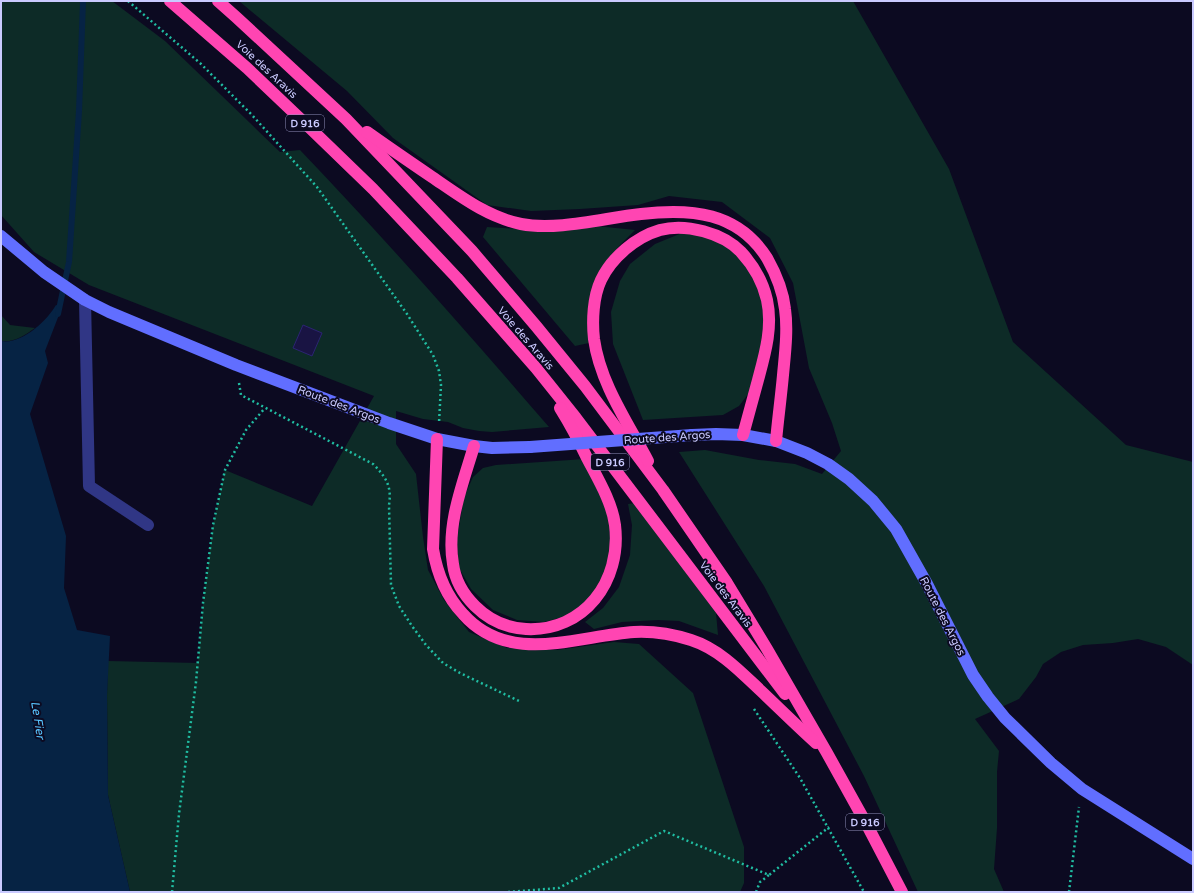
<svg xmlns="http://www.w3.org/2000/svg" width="1194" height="893" viewBox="0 0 1194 893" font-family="'Varela Round',sans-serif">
	<rect width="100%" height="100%" fill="#0c0a21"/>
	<g fill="#0d2b27">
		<path d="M 1,1 L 112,1 L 165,41 L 280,152 L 300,150 C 386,240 468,333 549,427 L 492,432 L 479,431 L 463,428 L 448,422 L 423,419 L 396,411 L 396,444 L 416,474 L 423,537 L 428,570 L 444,600 L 469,632 L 507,648 L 557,650 L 614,642 L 639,644 L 693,693 L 744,847 L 744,883 L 740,892 L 130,892 L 108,795 L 107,695 L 108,661 L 198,663 L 203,603 L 213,525 L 225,470 L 312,506 L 374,396 L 89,285 L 34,252 L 1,215 Z"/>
		<polygon points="239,1 853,1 949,169 1013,342 1126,445 1193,462 1193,665 1166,647 1138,639 1113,643 1083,645 1061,652 1043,664 1036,677 1019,699 975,719 999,751 997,772 997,828 994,869 1004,892 918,892 864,776 764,586 679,452 705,450 759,460 795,464 822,474 841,451 832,423 809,368 793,283 770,238 722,202 669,196 638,205 580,209 531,211 487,205 393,138 347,91"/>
		<polygon points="596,226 635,230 620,245 605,263 589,343 575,346 483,237 487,227 552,231"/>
		<polygon points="682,233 708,236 727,246 745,261 759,284 767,315 752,389 739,406 723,415 643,420 613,344 611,312 620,281 630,264 655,244"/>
		<path d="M 1,315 L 10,325 L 35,328 C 25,335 14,343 1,341 Z"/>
		<polygon points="585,459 610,519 612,553 602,582 588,603 563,617 544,622 517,620 493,610 471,589 458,566 457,539 464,497 473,477 483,468 496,465"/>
		<polygon points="635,503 716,613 718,635 679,621 658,620 622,622 594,629 585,622 603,608 619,587 630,555 632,525 628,504"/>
	</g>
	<path fill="#062344" d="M 56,305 L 62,307 L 45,351 L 48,363 L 30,414 L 66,536 L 64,588 L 77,630 L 110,636 L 107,695 L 108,795 L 130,892 L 1,892 L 1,341 C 21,345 47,321 56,305 Z"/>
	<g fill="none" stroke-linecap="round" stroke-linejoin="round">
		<polyline stroke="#062344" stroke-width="6" points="58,314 69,262 79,111 83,1"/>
	</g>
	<polygon fill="#191443" stroke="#2b2472" points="303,325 322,333 312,356 293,348"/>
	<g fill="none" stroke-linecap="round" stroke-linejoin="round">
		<g stroke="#20bda2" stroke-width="2.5" stroke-dasharray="2 3" stroke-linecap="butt">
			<polyline points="128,1 201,64 252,115 317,187 407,314 433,355 439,371 441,385 439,423"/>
			<path d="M 239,383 L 241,395 L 373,464 C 386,477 392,486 389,505 L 391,585 L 399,606 L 412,626 L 426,645 L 443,663 L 460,673 L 519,701"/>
			<polyline points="754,709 800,778 864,892"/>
			<polyline points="172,892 179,814 196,682 203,603 213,525 225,470 246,430 265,408"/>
			<polyline points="508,892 559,888 664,831 769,875 829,827"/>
			<polyline points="756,892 760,882 769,875"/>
			<polyline points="1069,892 1079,807"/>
		</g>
		<polyline stroke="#303685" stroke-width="12" points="85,300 89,486 148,525"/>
		<g stroke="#616eff" stroke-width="12">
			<polyline points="1,236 44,272 85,300 109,312 236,365 389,423 437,439 474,446 492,448 530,447"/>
			<polyline points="692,435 716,434 743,435 776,441 807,453 828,464 849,479 873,501 896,529 927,584 973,675 988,697 1005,718 1051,763 1082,789 1193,859"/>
		</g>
		<g stroke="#ff45b2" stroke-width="12">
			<polyline points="170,1 247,68 311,129 373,189 457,278 536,368 576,418 785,694"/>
			<polyline points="218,1 236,17 346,119 472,251 536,326 585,386 663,490 727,583 767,649 827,753 867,825 902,892"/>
			<path d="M 367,132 C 388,147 410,162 432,177 C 460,196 487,217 521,224 C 557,231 604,218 641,214 C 691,208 738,212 767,258 C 776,274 783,291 785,309 C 788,330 785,353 783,375 C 781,397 778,419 776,441"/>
			<path d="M 437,439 L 433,549 C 437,573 446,596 463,614 C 509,666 576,636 634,632 C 653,631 672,634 691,640 C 719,649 740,671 761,691 C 779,708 797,726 816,743"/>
			<path d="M 474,446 C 463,483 446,525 453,564 C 455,580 464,595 475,606 C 489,620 506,628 526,629 C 584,632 622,581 615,525 C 612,502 598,479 587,458 C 579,441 570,424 560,408"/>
			<path d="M 648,461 C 628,423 600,383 594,339 C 592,321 593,297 601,280 C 612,257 636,237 660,230 C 686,223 723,233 741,252 C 753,265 763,282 767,300 C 773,327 765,354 758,380 C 753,398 748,417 743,435"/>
		</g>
		<polyline stroke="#616eff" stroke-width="12" points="530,447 692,435"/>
	</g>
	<g text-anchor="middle" stroke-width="4" stroke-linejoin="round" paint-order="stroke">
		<g fill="#0c0a21" stroke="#9190bc" stroke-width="1">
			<rect x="286" y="115" width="38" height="16" rx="3"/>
			<rect x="591" y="454" width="38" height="16" rx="3"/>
			<rect x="846" y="814" width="38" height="16" rx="3"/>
		</g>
		<g font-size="10" font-weight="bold" fill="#cacaff">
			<text x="305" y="127">D 916</text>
			<text x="610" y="466">D 916</text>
			<text x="865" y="826">D 916</text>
		</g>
		<g font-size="11" fill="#cacaff" stroke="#0c0a21">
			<text transform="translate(267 69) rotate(43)" y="4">Voie des Aravis</text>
			<text transform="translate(526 338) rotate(49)" y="4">Voie des Aravis</text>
			<text transform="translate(339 404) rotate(21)" y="4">Route des Argos</text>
			<text transform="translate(667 437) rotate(-4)" y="4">Route des Argos</text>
			<text transform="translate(726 594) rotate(53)" y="4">Voie des Aravis</text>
			<text transform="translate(943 616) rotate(63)" y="4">Route des Argos</text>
		</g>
		<g font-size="12" font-style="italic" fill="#58c4ff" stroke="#0c0a21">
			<text transform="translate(38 720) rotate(81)" y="4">Le Fier</text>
		</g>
	</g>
	<rect width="1194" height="893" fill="none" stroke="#cacaff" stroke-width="4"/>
</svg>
